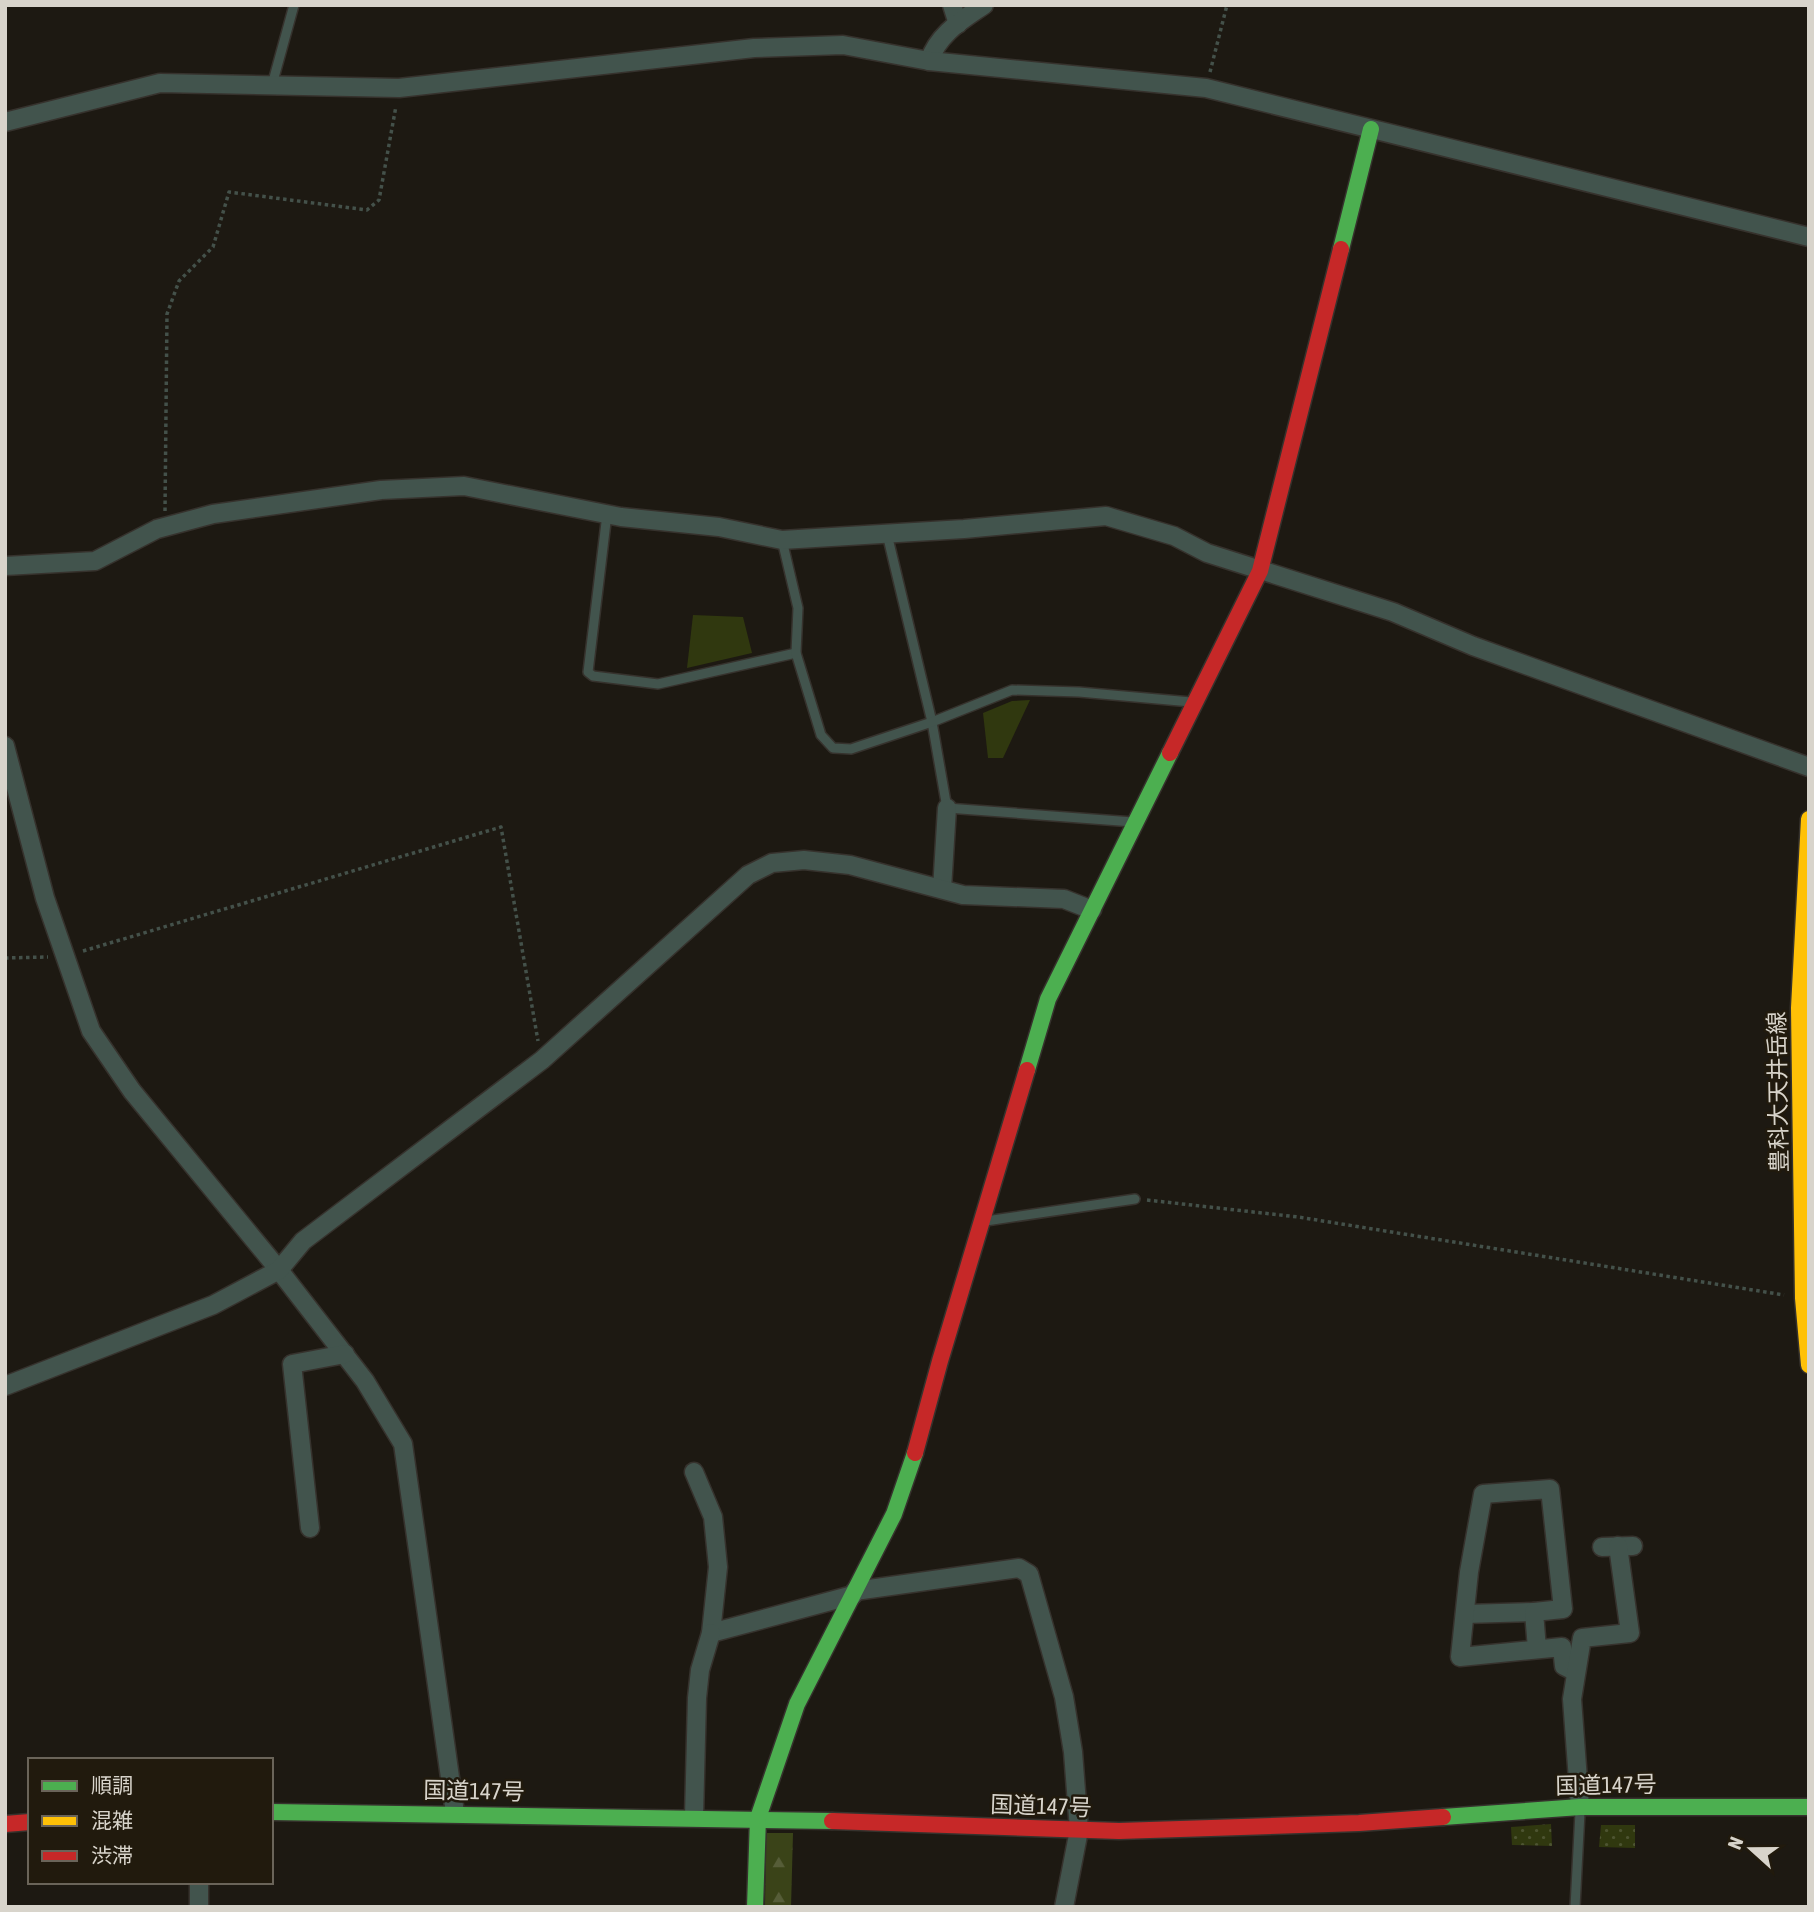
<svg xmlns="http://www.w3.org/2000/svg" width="1814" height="1912" viewBox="0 0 1814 1912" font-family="'Asap Condensed','Noto Sans JP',sans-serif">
	<defs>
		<pattern id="grass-dots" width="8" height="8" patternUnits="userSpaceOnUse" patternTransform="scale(1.75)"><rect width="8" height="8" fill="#30380f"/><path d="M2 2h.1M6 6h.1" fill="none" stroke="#4d5431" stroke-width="1.8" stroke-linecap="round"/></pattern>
		<pattern id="forest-firs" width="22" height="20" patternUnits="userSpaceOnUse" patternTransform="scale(1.75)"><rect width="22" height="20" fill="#3a4318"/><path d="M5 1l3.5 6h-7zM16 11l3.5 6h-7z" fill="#565d38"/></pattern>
	</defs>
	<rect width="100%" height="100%" fill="#1d1912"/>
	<g fill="url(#grass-dots)">
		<polygon points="1551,1824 1552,1846 1512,1845 1511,1827"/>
		<polygon points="1601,1825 1635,1825 1635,1848 1599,1847"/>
	</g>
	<polygon fill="url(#forest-firs)" points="766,1833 793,1833 791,1907 765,1907"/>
	<g fill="#30380f">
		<polygon points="693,615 743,617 752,653 687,668"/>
		<polygon points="1030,700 1003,758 988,758 983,713 1012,701"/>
	</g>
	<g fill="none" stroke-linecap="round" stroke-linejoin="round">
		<g stroke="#36322d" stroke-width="12">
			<g id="lane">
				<polyline points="272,85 294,5"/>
				<polyline points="607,514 588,672 593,676 658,684 796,653"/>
				<polyline points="887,534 932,722 947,808 1133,822"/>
				<polyline points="782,540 798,608 796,653 821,735 833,748 851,749 932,722 1012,690 1079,692 1191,702"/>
				<polyline points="986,1221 1135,1199"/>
				<polyline points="1575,1907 1580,1812"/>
			</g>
		</g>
		<g stroke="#36322d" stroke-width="21">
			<g id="street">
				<polyline points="952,5 958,24"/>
				<path d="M 929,61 C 939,33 961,21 984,5"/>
				<polyline points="5,122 160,83 399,88 754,48 843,45 929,61 1206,88 1809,237"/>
				<polyline points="5,566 95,561 157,529 213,514 381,490 464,486 621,517 719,527 782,540 964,529 1106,516 1174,536 1207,553 1393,612 1473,646 1809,767"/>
				<polyline points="5,746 45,898 91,1031 132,1091 279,1270 365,1381 403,1444 455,1813"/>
				<polyline points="942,889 947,808"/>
				<polyline points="5,1386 213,1305 279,1270 303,1241 542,1060 748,875 772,863 804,860 850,865 963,895 1064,899 1092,910"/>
				<polyline points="694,1472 713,1517 718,1567 711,1633 853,1595"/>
				<polyline points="310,1528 292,1364 345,1354"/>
				<polyline points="1602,1547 1633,1546"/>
				<polyline points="855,1591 1019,1568 1029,1574 1064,1697 1073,1752 1079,1830 1064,1907"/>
				<polyline points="1465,1614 1534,1612"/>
				<polyline points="1537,1649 1534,1612 1563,1609 1550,1489 1483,1494 1469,1572 1460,1657 1562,1647 1564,1666 1576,1672"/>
				<polyline points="1580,1807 1572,1699 1582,1638 1630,1633 1618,1546"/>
				<polyline points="694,1817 697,1698 700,1670 711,1633"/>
				<polyline points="199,1882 199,1907"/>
			</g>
		</g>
		<g stroke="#36322d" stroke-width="19">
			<g id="fast">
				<polyline points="1341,249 1371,129"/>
				<polyline points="1027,1070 1048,999 1170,753"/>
				<polyline points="271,1812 832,1821"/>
				<polyline points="1443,1817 1580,1807 1809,1807"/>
				<polyline points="755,1907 758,1818 797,1704 894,1514 915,1453"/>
			</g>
		</g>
		<g stroke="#36322d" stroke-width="19">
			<polyline id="slow" points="1809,819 1799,1008 1803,1298 1809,1365"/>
		</g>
		<g stroke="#36322d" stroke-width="19">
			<g id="jam">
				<polyline points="1170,753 1260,571 1341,249"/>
				<polyline points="915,1453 940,1361 1027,1070"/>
				<polyline points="832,1821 1119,1831 1359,1823 1443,1817"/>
				<polyline points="5,1824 30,1822"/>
			</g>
		</g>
		<g stroke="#44514a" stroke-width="3.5" stroke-dasharray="3.5 3.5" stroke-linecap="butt">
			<polyline points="1210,72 1227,5"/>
			<polyline points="165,511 167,314 179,281 213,247 229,192 367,210 379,200 396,106"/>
			<polyline points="83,951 501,827 538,1041"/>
			<polyline points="5,958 48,957"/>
			<polyline points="1147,1200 1298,1217 1784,1295"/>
		</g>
		<use href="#lane" stroke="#42544d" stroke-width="9"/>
		<use href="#street" stroke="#42544d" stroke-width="18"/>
		<use href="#fast" stroke="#4caf50" stroke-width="16"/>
		<use href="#slow" stroke="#ffc107" stroke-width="16"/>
		<use href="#jam" stroke="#c62828" stroke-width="16"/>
	</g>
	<g text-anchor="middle" stroke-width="5" stroke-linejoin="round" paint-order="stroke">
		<g font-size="23" fill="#d8d4cb" stroke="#211a0d">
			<text transform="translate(1778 1092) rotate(-91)" y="8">豊科大天井岳線</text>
			<text transform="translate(1606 1785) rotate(-1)" y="8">国道147号</text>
			<text transform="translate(474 1791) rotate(1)" y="8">国道147号</text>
			<text transform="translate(1041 1806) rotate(2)" y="8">国道147号</text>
		</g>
	</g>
	<rect width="1814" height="1912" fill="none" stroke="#d8d4cb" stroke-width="14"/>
	<rect x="28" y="1758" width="245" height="126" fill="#211a0d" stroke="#6a6459" stroke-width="2"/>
	<rect x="42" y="1781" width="35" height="10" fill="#4caf50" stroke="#6a6459" stroke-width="2"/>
	<text x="91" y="1793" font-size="21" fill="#d8d4cb">順調</text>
	<rect x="42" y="1816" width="35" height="10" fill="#ffc107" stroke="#6a6459" stroke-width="2"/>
	<text x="91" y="1828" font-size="21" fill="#d8d4cb">混雑</text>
	<rect x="42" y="1851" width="35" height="10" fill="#c62828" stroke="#6a6459" stroke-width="2"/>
	<text x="91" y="1863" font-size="21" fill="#d8d4cb">渋滞</text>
	<g transform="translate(1751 1849) rotate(291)" stroke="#211a0d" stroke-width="5" paint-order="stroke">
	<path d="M0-5L12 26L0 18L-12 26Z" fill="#d8d4cb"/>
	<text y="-10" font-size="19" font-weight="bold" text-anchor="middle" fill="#d8d4cb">N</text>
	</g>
</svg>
